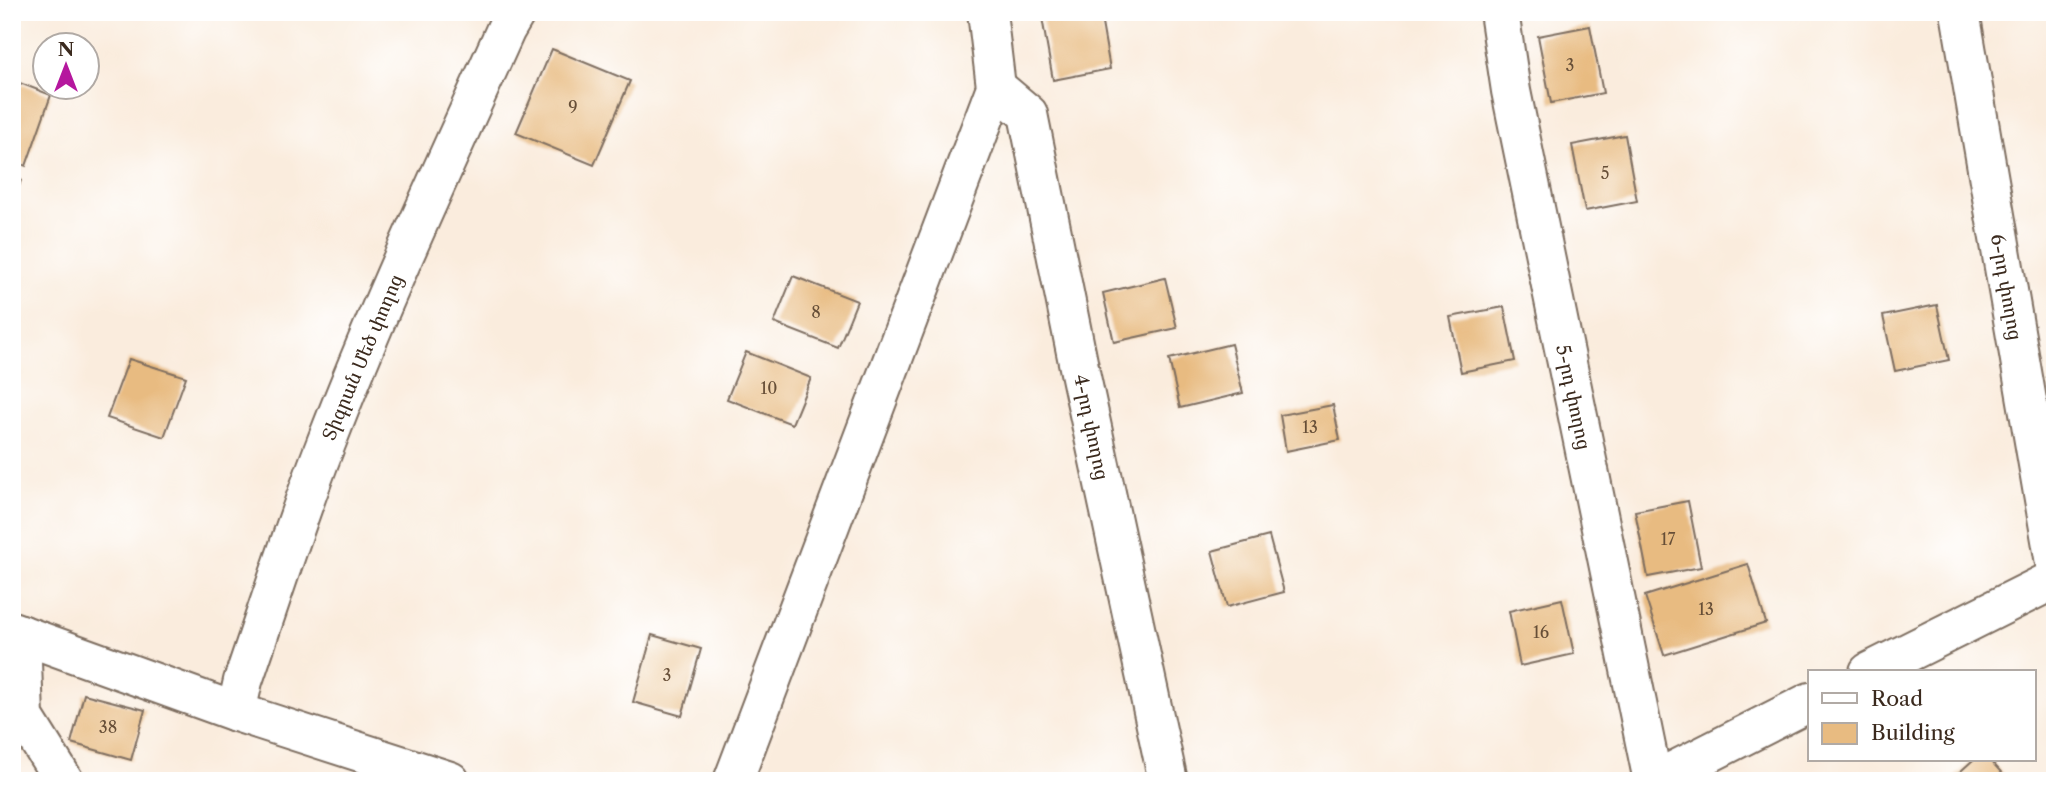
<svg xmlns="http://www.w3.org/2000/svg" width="2067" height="793" viewBox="0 0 2067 793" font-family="'Libre Caslon Text','Noto Serif Armenian',serif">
	<rect width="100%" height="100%" fill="#fff"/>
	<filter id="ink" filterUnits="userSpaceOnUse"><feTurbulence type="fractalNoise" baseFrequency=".0143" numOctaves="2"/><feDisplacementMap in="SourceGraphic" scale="14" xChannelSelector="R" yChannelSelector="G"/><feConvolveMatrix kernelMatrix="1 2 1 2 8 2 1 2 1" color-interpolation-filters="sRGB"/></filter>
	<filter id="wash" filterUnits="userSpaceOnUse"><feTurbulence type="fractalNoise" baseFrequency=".00686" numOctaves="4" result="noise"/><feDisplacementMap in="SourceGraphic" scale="28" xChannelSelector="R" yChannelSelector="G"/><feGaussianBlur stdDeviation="1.57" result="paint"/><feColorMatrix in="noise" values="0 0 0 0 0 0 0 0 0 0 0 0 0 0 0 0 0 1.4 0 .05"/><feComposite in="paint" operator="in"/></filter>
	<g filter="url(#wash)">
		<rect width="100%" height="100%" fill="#faecdd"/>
		<g id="blocks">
			<g fill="#e8bb81">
				<polygon points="1041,12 1100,12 1110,69 1053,80"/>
				<polygon points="1590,26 1603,93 1551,103 1538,36"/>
				<polygon points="552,49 630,81 594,165 516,133"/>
				<polygon points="12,80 51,95 26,166 12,160"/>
				<polygon points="1625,135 1637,201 1585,211 1572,145"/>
				<polygon points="12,177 21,180 13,206 12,206"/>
				<polygon points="793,276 857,301 838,348 774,323"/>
				<polygon points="1165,278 1177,328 1114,342 1103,293"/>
				<polygon points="1937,305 1949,360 1895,371 1883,316"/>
				<polygon points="1504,307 1515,361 1461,372 1450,317"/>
				<polygon points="1231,344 1243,393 1180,408 1169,359"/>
				<polygon points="746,352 811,378 792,424 727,399"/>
				<polygon points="129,359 186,377 164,437 107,418"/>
				<polygon points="1333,405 1340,440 1286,451 1280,415"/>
				<polygon points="1688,501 1701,567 1648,577 1635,511"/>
				<polygon points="1269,536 1284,592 1227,607 1212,551"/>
				<polygon points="1748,564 1766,623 1664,655 1645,596"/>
				<polygon points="1562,599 1574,654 1520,666 1509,611"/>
				<polygon points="652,635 701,649 682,716 633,702"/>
				<polygon points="84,694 145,710 131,760 71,743"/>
				<polygon points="1973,760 1990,760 2009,781 1950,781"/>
			</g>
		</g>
	</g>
	<g filter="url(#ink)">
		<use href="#blocks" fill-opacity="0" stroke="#7e6e61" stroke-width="2"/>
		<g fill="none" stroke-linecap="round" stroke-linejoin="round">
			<g stroke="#7e6e61" stroke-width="42">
				<g id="minor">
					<polyline points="1499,12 1511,91 1653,781"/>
					<polyline points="1960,12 2055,563"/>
					<polyline points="996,87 1028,114 1080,372 1168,781"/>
					<polyline points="12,631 236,712 450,781"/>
					<polyline points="21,634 24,717 64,781"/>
					<polyline points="1869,672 2055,579"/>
					<path d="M 236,712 L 243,681 C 270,603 295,523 325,446 C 379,305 444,167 506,29 L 516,12"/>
					<polyline points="733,781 996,87 987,12"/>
					<polyline points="1654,781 1810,702"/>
				</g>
			</g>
			<use href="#minor" stroke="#fff" stroke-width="38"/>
		</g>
	</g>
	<g text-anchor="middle" stroke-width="6" stroke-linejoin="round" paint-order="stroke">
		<g font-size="16" fill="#664e37">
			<text x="1570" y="71">3</text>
			<text x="573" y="113">9</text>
			<text x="1605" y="179">5</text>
			<text x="816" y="318">8</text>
			<text x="769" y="394">10</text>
			<text x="1310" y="433">13</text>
			<text x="1668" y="545">17</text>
			<text x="1706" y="615">13</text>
			<text x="1541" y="638">16</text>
			<text x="667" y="681">3</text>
			<text x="108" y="733">38</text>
		</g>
		<g font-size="19" fill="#3b2a1e" stroke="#fff">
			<text transform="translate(2007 287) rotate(80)" y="7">6-րդ փողոց</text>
			<text transform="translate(362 357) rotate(-67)" y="7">Տիգրան Մեծ փողոց</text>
			<text transform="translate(1574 397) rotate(78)" y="7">5-րդ փողոց</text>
			<text transform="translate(1092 427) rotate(78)" y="7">4-րդ փողոց</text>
		</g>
	</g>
	<rect width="2067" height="793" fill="none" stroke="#fff" stroke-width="42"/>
	<rect x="1808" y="670" width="228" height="91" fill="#ffffff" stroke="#b1aaa5" stroke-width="2"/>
	<rect x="1822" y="693" width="35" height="10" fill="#ffffff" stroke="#b1aaa5" stroke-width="2"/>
	<text x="1871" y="706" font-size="21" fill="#3b2a1e">Road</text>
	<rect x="1822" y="723" width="35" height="21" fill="#e8bb81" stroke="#b1aaa5" stroke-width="2"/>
	<text x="1871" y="740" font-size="21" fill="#3b2a1e">Building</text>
	<g transform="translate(66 66)"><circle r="33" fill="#ffffff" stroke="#b1aaa5" stroke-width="2"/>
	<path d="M0-5L12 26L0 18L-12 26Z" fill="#b5179e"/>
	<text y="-10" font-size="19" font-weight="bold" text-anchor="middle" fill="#3b2a1e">N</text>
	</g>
</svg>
